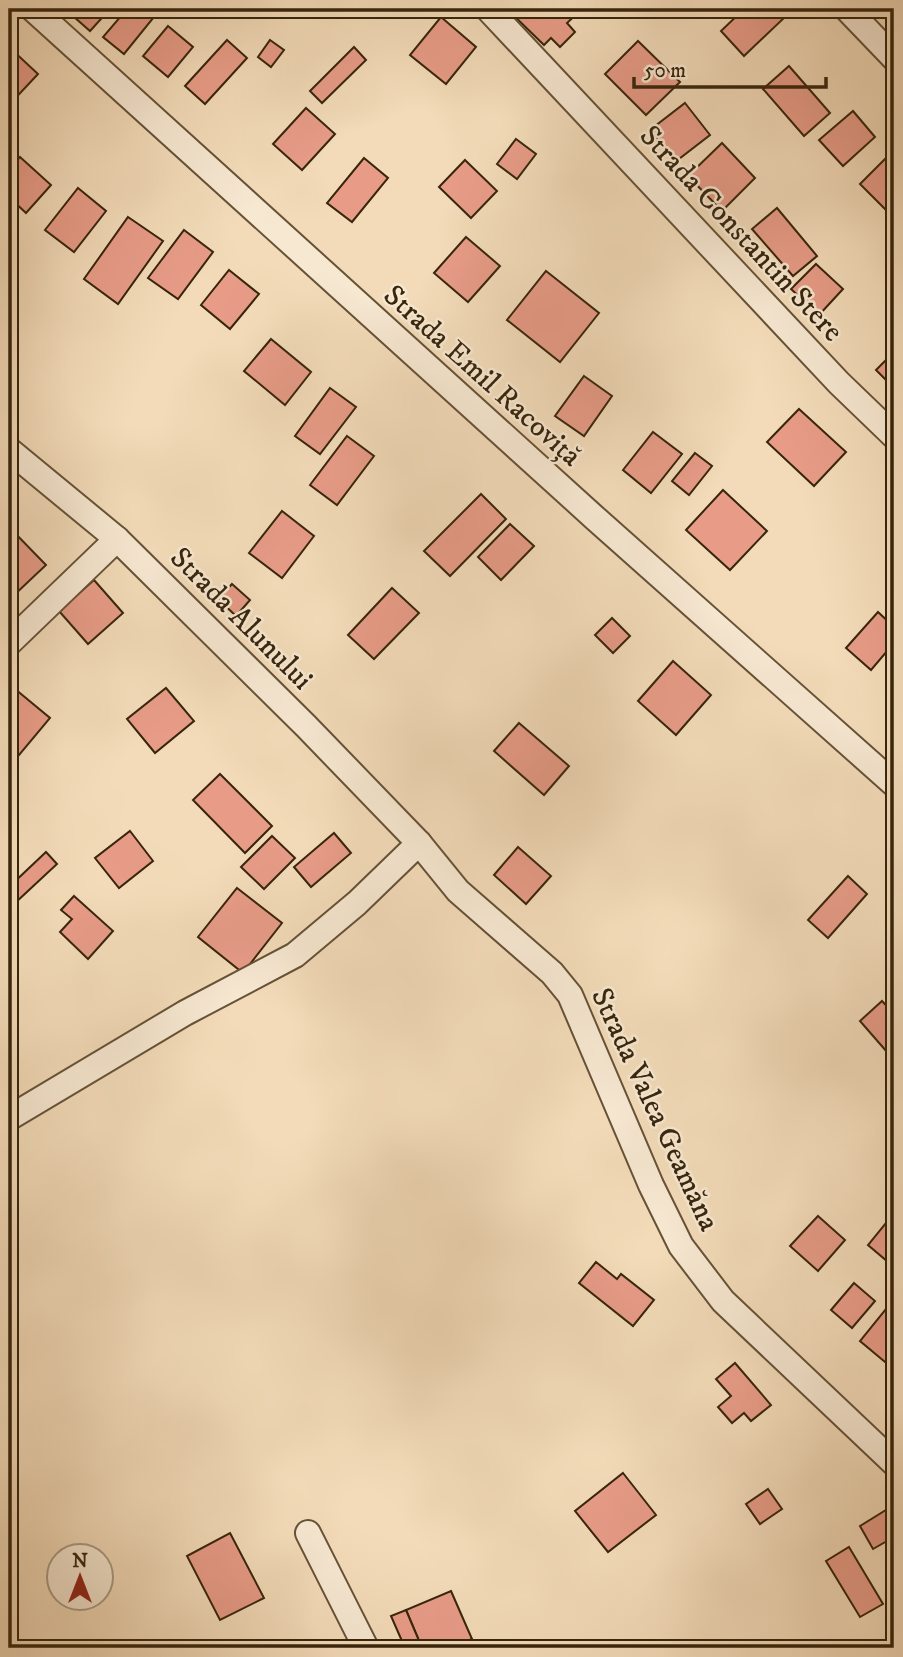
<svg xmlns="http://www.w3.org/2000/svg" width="903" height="1657" viewBox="0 0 903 1657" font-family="'IM FELL DW Pica',serif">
	<rect width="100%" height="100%" fill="#f3dbb9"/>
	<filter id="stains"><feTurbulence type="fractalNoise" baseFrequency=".00286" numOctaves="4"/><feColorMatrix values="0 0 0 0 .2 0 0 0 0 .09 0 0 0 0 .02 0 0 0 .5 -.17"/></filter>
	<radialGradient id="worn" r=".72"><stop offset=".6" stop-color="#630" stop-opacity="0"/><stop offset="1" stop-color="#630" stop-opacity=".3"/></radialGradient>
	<g fill="#e89c88" stroke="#37250c" stroke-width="2">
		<polygon points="65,9 110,9 90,31"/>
		<polygon points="127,9 143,9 154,17 124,54 103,37"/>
		<polygon points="511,9 582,9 567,23 575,32 560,47 551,38 544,45 509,11"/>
		<polygon points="744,9 778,9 785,17 744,56 721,31"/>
		<polygon points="441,17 476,47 446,84 410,55"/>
		<polygon points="168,26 193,47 168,77 143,56"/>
		<polygon points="227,40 247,58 205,104 185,86"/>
		<polygon points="270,40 284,50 271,67 258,57"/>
		<polygon points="638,41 680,82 646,115 605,74"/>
		<polygon points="9,47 38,74 9,105"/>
		<polygon points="354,47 366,60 322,103 310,91"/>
		<polygon points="789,66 830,113 804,136 763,89"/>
		<polygon points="685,103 710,135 675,162 650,130"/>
		<polygon points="306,108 335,134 302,170 273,144"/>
		<polygon points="853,111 875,137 843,166 819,140"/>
		<polygon points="516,139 536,154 517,179 497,164"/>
		<polygon points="722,143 755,178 722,211 688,176"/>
		<polygon points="894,150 894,216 893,217 860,184"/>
		<polygon points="20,157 51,185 26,213 9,197 9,169"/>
		<polygon points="364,158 388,178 352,222 327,203"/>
		<polygon points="465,160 497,191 471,218 439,187"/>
		<polygon points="78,188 106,211 74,252 45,230"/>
		<polygon points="777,208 817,256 793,276 752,229"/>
		<polygon points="128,217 163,241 118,304 84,279"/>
		<polygon points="184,230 213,252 178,299 148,278"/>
		<polygon points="466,237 500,266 468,302 434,273"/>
		<polygon points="816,264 843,289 819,315 791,289"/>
		<polygon points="229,270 259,294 230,329 201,305"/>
		<polygon points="546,271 599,313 560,362 507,320"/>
		<polygon points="271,339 311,372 285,405 244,371"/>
		<polygon points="894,352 894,388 876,370"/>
		<polygon points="584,376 612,396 584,436 555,416"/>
		<polygon points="330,388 356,407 320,454 295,436"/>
		<polygon points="799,409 846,452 814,486 767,442"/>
		<polygon points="653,432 682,454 651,493 623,470"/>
		<polygon points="347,436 374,456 337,505 310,485"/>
		<polygon points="695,453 712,466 689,495 672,481"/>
		<polygon points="723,490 767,531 730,570 686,530"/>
		<polygon points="481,494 506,519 450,576 424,551"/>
		<polygon points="282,511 314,536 282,578 249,553"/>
		<polygon points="510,524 534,546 501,580 478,557"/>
		<polygon points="9,527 46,565 12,597 9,594"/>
		<polygon points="94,580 123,613 88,644 59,611"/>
		<polygon points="232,584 250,600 236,616 218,599"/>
		<polygon points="392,588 419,613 374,659 348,635"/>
		<polygon points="878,612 894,627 894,643 871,670 846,648"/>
		<polygon points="612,618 630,636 613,653 595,635"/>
		<polygon points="673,661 711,695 676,735 638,701"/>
		<polygon points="9,684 50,718 9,767"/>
		<polygon points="166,688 194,721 155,753 127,719"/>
		<polygon points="519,723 569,766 544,795 494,751"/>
		<polygon points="220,774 272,826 245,853 193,800"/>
		<polygon points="130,831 153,861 119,888 95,858"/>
		<polygon points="334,833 351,853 311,887 294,867"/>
		<polygon points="272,836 295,858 264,889 241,867"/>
		<polygon points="518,847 551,876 526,904 494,875"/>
		<polygon points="46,852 57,864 15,903 9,897 9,887"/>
		<polygon points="848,876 867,894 828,938 808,920"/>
		<polygon points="237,888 282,923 243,973 198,937"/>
		<polygon points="74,896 113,931 88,959 60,932 72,919 61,910"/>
		<polygon points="882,1001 894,1014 894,1060 860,1021"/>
		<polygon points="894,1213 894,1267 868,1245"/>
		<polygon points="818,1216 845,1240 818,1271 790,1246"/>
		<polygon points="596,1262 617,1279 621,1274 654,1300 633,1326 579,1283"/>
		<polygon points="854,1283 875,1301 852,1328 831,1310"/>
		<polygon points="894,1299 894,1364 891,1367 860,1341"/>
		<polygon points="735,1363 771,1405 751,1421 744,1413 732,1423 718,1407 731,1396 716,1379"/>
		<polygon points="623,1473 656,1515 608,1552 575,1511"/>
		<polygon points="768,1489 782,1509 760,1524 746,1504"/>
		<polygon points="894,1505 894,1537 873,1549 860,1526"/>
		<polygon points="230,1533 264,1598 220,1620 187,1556"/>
		<polygon points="849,1547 883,1604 860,1617 826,1561"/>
		<polygon points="451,1591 472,1639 448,1648 422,1648 406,1610"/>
		<polygon points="406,1610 420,1643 408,1648 405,1648 391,1616"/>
	</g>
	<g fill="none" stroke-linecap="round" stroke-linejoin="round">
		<g stroke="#665237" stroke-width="28">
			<g id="street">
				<polyline points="33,9 596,519 894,784"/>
				<polyline points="488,9 839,383 894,436"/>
				<polyline points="847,9 894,58"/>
				<polyline points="9,450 117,539 306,726 419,843 458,891 552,973 570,995 651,1185 681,1246 723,1301 894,1463"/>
				<polyline points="9,643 117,539"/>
				<polyline points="9,1118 185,1013 295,955 357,903 419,843"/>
				<polyline points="308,1533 366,1648"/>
			</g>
		</g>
		<use href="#street" stroke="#f7e8d2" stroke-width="24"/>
	</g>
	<g text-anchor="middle" stroke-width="5" stroke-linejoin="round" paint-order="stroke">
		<g font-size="30" fill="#37250c" stroke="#f7e8d2">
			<text transform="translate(742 233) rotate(47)" y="10">Strada Constantin Stere</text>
			<text transform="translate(483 375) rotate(42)" y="10">Strada Emil Racoviță</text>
			<text transform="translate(242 618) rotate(45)" y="10">Strada Alunului</text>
			<text transform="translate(656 1109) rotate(65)" y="10">Strada Valea Geamăna</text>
		</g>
	</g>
	<rect width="903" height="1657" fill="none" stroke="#f3dbb9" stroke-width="35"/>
	<rect x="10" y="10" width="882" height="1636" fill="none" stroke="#37250c" stroke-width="3.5"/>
	<rect x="18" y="18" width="868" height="1622" fill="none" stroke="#37250c" stroke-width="2"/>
	<g transform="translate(80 1577)"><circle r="33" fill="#f7e8d2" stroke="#aa9a83" stroke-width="2"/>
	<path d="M0-5L12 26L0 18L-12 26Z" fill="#8f2418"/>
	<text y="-10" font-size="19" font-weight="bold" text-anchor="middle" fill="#37250c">N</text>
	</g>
	<path d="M634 77v10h192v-10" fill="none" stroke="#37250c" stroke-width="3.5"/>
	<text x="644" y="77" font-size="21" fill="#37250c" stroke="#f7e8d2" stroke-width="5" paint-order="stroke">50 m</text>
	<rect width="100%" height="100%" filter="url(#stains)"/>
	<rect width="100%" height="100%" fill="url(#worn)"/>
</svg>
